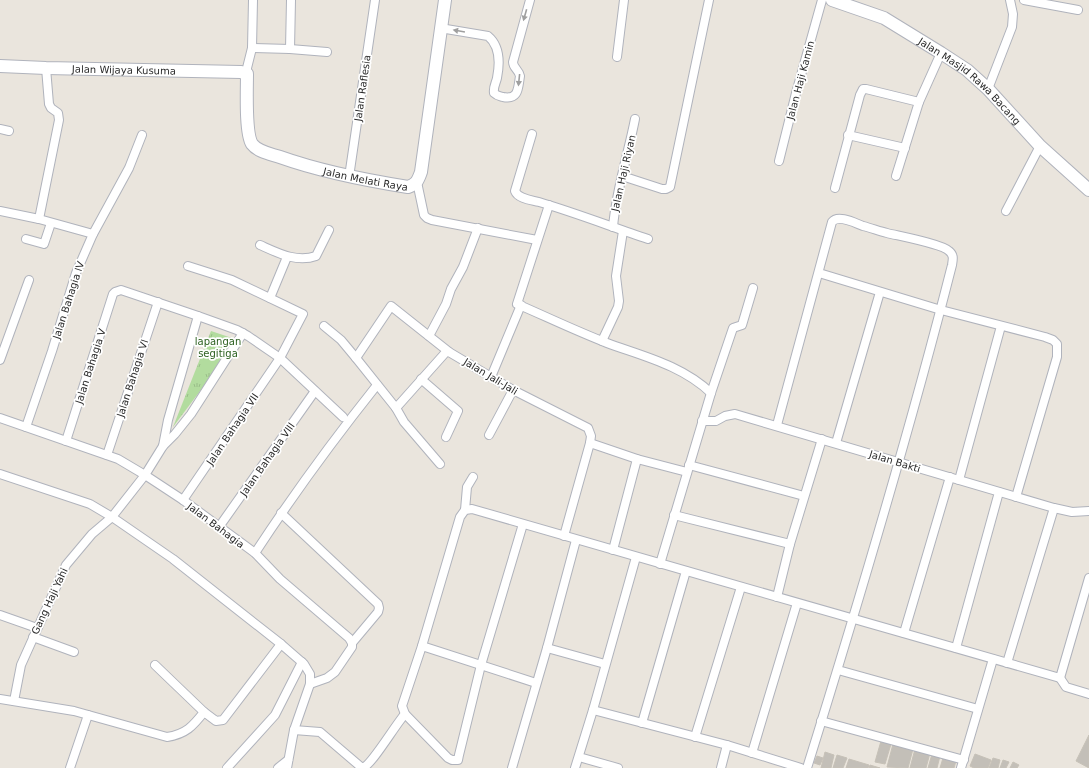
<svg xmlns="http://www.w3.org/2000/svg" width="1089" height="768" viewBox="0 0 1089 768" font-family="'DejaVu Sans',sans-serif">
	<defs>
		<pattern id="grass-tufts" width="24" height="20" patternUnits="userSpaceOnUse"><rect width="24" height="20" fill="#b2dc9e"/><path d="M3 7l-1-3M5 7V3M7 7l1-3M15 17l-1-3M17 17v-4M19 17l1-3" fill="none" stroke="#99bd88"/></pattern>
	</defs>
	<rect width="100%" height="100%" fill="#eae5dd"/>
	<polygon fill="url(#grass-tufts)" points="211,331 235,339 234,346 173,427"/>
	<g fill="#c3bfb8" stroke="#c6c1b7">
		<polygon points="1089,735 1089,768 1076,761"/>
		<polygon points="881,741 891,744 885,764 875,762"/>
		<polygon points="893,744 913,749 908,768 887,767"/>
		<polygon points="915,749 930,753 926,768 910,768"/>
		<polygon points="825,752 834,755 831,768 821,768"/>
		<polygon points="932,754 940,756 937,768 928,768"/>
		<polygon points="975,754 991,760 988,768 974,768 970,766"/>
		<polygon points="837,755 847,758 843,768 833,768"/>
		<polygon points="817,756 823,758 820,765 814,763"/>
		<polygon points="943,758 956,761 954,768 940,768"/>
		<polygon points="993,758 1000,760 998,768 989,768"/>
		<polygon points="849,759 869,765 868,768 846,768"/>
		<polygon points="1003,760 1009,762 1006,768 1000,768"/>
		<polygon points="1013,762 1019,765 1017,768 1010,768"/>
		<polygon points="870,765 880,768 869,768"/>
	</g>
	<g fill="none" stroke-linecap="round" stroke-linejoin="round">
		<g stroke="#b0b3bc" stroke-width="10">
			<g id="street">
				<polyline points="1024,0 1078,10"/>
				<path d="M 440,28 L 488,36 C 500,46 500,63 497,78 C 496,83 493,87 494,93 C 497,96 499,96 503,97 C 519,100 518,88 520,76 C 519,70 513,68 513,62 L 530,0"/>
				<polyline points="252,48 290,49 327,52"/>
				<polyline points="290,49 291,0"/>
				<polyline points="617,57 624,0"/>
				<polyline points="247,74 247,68 252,48 253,0"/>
				<polyline points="988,89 1012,27 1013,14 1010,0"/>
				<polyline points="0,129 9,131"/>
				<path d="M 532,134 L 515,191 C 518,199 532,200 539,202 C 576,213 612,227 648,239"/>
				<polyline points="848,135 905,148"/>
				<polyline points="779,161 796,93 822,0"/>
				<polyline points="622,176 662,189 666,189 670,187 709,0"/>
				<polyline points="896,176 919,102 941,53"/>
				<polyline points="349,177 375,0"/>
				<polyline points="417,182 424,215 427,218 432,220 537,240"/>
				<polyline points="835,188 860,95 863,89 866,89 919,102"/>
				<path d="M 549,205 L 517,304 C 547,317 576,331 607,343 C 642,356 682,365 711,393"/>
				<polyline points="0,211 39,219 93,234"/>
				<polyline points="1006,211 1040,146"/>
				<polyline points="39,219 59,120 58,113 51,108 49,104 46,68"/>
				<path d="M 613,227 C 616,190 628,155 635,119"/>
				<polyline points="26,239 44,244 51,223"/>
				<path d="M 260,245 C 278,253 297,263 316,256 L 329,230"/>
				<polyline points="819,273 941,310 1045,337 1053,340 1057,344 1057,357 1016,497"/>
				<polyline points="270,298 287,257"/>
				<polyline points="324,326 341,340 356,358 396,408 404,422 440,464"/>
				<polyline points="429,336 446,304 451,289 463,267 478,228"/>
				<polyline points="602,341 618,307 619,301 616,276 623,231"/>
				<polyline points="356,358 391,306 449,352"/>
				<polyline points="0,360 29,280"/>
				<polyline points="491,377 521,305"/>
				<polyline points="421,379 458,411 446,437"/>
				<polyline points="396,408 446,352 449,352 513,390 588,428 591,436 590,443"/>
				<polyline points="0,418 118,459 145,475 183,500 255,553 280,579 349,638 352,643 352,647 335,672 327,678 310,684"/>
				<polyline points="702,421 716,421 725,416 735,414 1054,508 1072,512 1089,511"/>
				<path d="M 777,425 L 832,222 C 838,214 855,223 863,226 C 871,228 879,231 887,233 C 899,236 942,244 949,251 C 954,255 953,259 952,265 C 909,434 859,601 807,768"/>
				<polyline points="26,427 52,351 76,273 93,234 129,168 142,135"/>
				<polyline points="489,435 513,390"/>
				<polyline points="66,441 113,294 115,292 121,290 198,316 237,330 248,336 280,358 343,417"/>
				<polyline points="836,443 880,292"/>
				<polyline points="163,446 168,420 198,316"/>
				<polyline points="107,455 158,302"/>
				<polyline points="689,465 804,496"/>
				<polyline points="0,474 90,504 112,517 173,559 281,644 304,664 310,674 310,684 294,730 287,768"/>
				<polyline points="959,480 1001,326"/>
				<polyline points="183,500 280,358 303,314 232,280 188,266"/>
				<polyline points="465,510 467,487 473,477"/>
				<polyline points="281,513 378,604 379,608 378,612 352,643"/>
				<polyline points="674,515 790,544"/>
				<path d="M 523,524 L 481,665 L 459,755 L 458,760 L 452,760 L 448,758 L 405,714 L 402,706 L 422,646 L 460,517 L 465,510 L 472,509 C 668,565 864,623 1060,678 L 1089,578"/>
				<polyline points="219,527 315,391"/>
				<polyline points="564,536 590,443 637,459 687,472"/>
				<polyline points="613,550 637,459"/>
				<path d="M 255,553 C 293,495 334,439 377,385"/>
				<polyline points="660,564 711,393 733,328 742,325 753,288"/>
				<polyline points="777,597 790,544 822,439"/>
				<polyline points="0,615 37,628"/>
				<polyline points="904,633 950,477"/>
				<polyline points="33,637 74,652"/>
				<polyline points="422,646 536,683"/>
				<polyline points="547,648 605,664"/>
				<polyline points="956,648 999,492"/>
				<polyline points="1007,663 1054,508"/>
				<polyline points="155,665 204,712 216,721 223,720 281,644"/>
				<polyline points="838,670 978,709"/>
				<polyline points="1060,678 1066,687 1089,694"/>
				<path d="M 0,699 L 74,711 L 167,737 C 186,734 193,726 204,712"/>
				<polyline points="14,701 21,665 66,565 92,534 112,517 145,475 163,446 175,434 191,414 243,333"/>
				<polyline points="593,710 727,745 801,768"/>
				<polyline points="821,721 964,760"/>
				<polyline points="642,723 686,571"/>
				<path d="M 294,730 L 320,732 L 361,767 L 364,767 C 372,764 396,724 405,714"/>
				<polyline points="695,737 741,587"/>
				<polyline points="752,753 797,603"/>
				<polyline points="579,757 618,768"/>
				<polyline points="70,768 88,715"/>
				<polyline points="227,768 275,715 302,662"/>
				<polyline points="278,768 288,760"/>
				<polyline points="512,768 547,648 576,540"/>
				<polyline points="575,768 593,710 636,557"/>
				<polyline points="721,768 727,745"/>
				<polyline points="961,768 993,659"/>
			</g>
		</g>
		<g stroke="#b0b3bc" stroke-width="14">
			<g id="secondary">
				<path id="s1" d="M 832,0 L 884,18 L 941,53 L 967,70 L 988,89 L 1040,146 L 1089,190"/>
				<path id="s2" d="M 0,66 L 46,68 L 241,72 L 247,74 C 247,89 245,133 252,144 C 258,152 271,154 280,157 C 322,172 364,180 408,187 C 417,184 418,180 421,172 L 445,0"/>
			</g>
		</g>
		<use href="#street" stroke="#fff" stroke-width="8"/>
		<use href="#secondary" stroke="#fff" stroke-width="12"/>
	</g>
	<defs><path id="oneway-solid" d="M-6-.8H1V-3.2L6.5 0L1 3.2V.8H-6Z"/></defs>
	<g fill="#9f9f9f">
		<use href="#oneway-solid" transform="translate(525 15) rotate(106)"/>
		<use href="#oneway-solid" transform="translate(459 31) rotate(-170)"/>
		<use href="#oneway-solid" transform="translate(519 80) rotate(96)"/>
	</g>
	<g text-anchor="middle" stroke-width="3.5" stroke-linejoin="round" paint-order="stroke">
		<g font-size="10" fill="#2a2a2a" stroke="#fff">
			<text dy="4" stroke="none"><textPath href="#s2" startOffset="124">Jalan Wijaya Kusuma</textPath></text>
			<text transform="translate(800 80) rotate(-75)" y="4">Jalan Haji Kamin</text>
			<text dy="4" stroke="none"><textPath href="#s1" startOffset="162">Jalan Masjid Rawa Bacang</textPath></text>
			<text transform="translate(362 88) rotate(-82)" y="4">Jalan Raflesia</text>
			<text transform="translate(623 173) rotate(-77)" y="4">Jalan Haji Riyan</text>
			<text dy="4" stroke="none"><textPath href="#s2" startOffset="438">Jalan Melati Raya</textPath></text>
			<text transform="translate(68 300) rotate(-72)" y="4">Jalan Bahagia IV</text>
			<text transform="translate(90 366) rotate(-72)" y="4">Jalan Bahagia V</text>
			<text transform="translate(491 376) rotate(31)" y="4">Jalan Jali-Jali</text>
			<text transform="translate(132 378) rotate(-72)" y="4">Jalan Bahagia VI</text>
			<text transform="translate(232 429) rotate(-56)" y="4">Jalan Bahagia VII</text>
			<text transform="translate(267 459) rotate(-55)" y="4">Jalan Bahagia VIII</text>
			<text transform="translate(895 461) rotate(17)" y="4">Jalan Bakti</text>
			<text transform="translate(216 525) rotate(37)" y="4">Jalan Bahagia</text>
			<text transform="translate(49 601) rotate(-65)" y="4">Gang Haji Yahi</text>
		</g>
		<g font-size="10" fill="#2c6020" stroke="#fff">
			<text x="218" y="345">lapangan<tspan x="218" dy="12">segitiga</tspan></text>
		</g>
	</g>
</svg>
